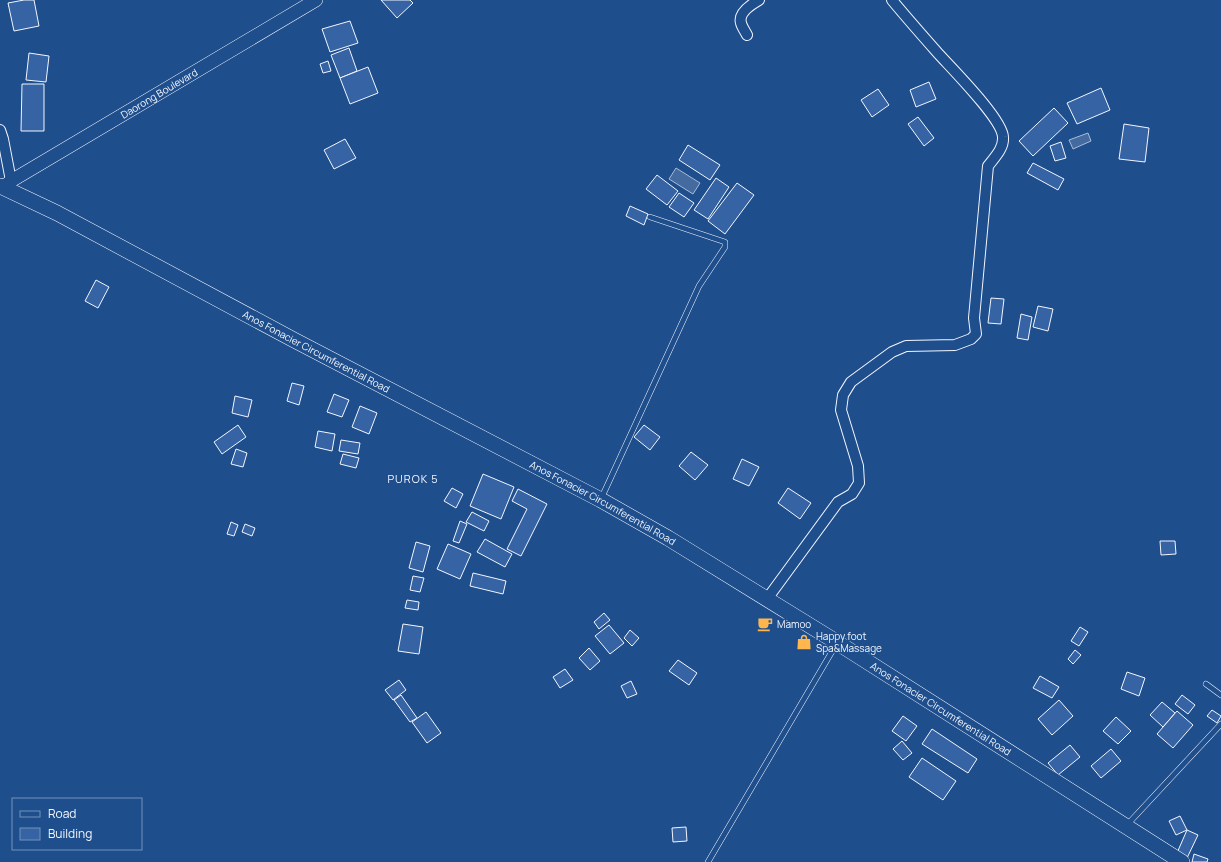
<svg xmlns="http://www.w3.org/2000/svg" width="1221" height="862" viewBox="0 0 1221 862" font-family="Manrope,sans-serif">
	<rect width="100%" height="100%" fill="#1f4e8c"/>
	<g fill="#446ba0" stroke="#a8bbd7">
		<polygon points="1088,133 1091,141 1073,149 1069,140"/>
		<polygon points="676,168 700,183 693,194 669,179"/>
	</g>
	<g fill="#3563a3" stroke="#f2f6ff">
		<polygon points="24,0 34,0 39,26 14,31 8,3"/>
		<polygon points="381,0 410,0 413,3 397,18"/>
		<polygon points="350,21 358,43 330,52 322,29"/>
		<polygon points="349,48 357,71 340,78 331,55"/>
		<polygon points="29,53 49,56 46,82 26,80"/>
		<polygon points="328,61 331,71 323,73 320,64"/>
		<polygon points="368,67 378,93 350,104 340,78"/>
		<polygon points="929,82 936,99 916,107 910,90"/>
		<polygon points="22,84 44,84 44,131 21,131"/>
		<polygon points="1101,88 1110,110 1077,124 1067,103"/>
		<polygon points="878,89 889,105 872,117 861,100"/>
		<polygon points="1054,108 1068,123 1033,156 1019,141"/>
		<polygon points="918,117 934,138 924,146 908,124"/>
		<polygon points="1124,124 1149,128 1145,162 1119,159"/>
		<polygon points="345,139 356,158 334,169 324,150"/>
		<polygon points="1061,142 1066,158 1055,161 1050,146"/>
		<polygon points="688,145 720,165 710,180 679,160"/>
		<polygon points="1033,163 1064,179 1058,190 1027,173"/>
		<polygon points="657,175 678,191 667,205 646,189"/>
		<polygon points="716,178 729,187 708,219 694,210"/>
		<polygon points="737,183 754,195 725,234 708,221"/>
		<polygon points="679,193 694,203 684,217 669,207"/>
		<polygon points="630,206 648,214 644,225 626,216"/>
		<polygon points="96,280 109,287 98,308 85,301"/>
		<polygon points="991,298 1004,299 1001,324 988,323"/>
		<polygon points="1038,306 1053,309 1048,331 1033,327"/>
		<polygon points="1021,314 1032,317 1028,340 1017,338"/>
		<polygon points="292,383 304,386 299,405 287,401"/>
		<polygon points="334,394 349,400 342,417 327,412"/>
		<polygon points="235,396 252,400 248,417 232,413"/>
		<polygon points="360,406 377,413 369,434 352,427"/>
		<polygon points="238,425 246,437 222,454 214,442"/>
		<polygon points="644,425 660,437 650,450 634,437"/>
		<polygon points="318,431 335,434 332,451 315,447"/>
		<polygon points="341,440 360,443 358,454 339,451"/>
		<polygon points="236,449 247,453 243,467 231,464"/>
		<polygon points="691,452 708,465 695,480 679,466"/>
		<polygon points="343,454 359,458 356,468 340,464"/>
		<polygon points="742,459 759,467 749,486 733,479"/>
		<polygon points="483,474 514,487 501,519 470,506"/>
		<polygon points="452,488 463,494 456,508 444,501"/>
		<polygon points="788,488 811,503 800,519 778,503"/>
		<polygon points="518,489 547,504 521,556 507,549 527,509 512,501"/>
		<polygon points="472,512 489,521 484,531 466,522"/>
		<polygon points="460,521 467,524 459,543 453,541"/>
		<polygon points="231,522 238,525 234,536 227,534"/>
		<polygon points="245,524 255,528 252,536 242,532"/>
		<polygon points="485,539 512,554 505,567 477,552"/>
		<polygon points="1160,541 1175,541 1176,554 1161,555"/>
		<polygon points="416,542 430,546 423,572 409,568"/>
		<polygon points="448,544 471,554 460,579 437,569"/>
		<polygon points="473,573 506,581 503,594 470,586"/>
		<polygon points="413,576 424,578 420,592 410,590"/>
		<polygon points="407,600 419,602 418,610 405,608"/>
		<polygon points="604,613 610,620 599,629 594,622"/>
		<polygon points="403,624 423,627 419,654 398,651"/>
		<polygon points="609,625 624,643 610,654 595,636"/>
		<polygon points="1080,627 1088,632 1079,646 1071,641"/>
		<polygon points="630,630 639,638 632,646 624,638"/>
		<polygon points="589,648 600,661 590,670 579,658"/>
		<polygon points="1075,650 1081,655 1073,664 1068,659"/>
		<polygon points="678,660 697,673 689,685 669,671"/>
		<polygon points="565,669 573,680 560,688 553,677"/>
		<polygon points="1127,672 1145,678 1139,696 1121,689"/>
		<polygon points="1040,676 1059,687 1052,698 1033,688"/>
		<polygon points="399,680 406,690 393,700 385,690"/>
		<polygon points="631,681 637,694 627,698 621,686"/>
		<polygon points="401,695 417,718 410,722 394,700"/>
		<polygon points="1182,695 1195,705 1188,714 1175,704"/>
		<polygon points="1059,700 1073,716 1052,735 1038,719"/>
		<polygon points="1162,702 1175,713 1163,727 1150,715"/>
		<polygon points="1212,710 1221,716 1217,723 1207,716"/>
		<polygon points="1177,711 1193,725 1173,748 1157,734"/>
		<polygon points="426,712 441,733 427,743 412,722"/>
		<polygon points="903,716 917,726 906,741 892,731"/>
		<polygon points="1116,717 1131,731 1118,744 1103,731"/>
		<polygon points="932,729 977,759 968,773 922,744"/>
		<polygon points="902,741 912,753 903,760 893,749"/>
		<polygon points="1070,745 1080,757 1058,775 1048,763"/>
		<polygon points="1111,749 1121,761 1101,778 1091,766"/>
		<polygon points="922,758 956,781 943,800 909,777"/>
		<polygon points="1180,816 1187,830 1176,835 1169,821"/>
		<polygon points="686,827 687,841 673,842 672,828"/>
		<polygon points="1187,830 1198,835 1187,858 1177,853"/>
		<polygon points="1194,854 1208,859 1207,862 1192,862"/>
	</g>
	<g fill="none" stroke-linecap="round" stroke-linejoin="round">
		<g stroke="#f2f6ff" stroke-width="6">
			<g id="service">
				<polyline points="601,499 699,286 725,247 725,242 650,217"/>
				<polyline points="1206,684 1221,695"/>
				<polyline points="1126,826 1221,724"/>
				<polyline points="708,862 837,643"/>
			</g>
		</g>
		<g stroke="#f2f6ff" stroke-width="12">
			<g id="minor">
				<path d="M 747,35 C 745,31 742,27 741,23 C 738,13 752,4 759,0"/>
				<polyline points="0,130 3,139 11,181"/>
				<path d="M 767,599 L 838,502 L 852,494 L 859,483 L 858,466 L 841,410 L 843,395 L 851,382 L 892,352 L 906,346 L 955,345 L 971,339 L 976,334 L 974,318 L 988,166 C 995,157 1004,148 1003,137 C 1002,118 949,66 936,51 C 921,34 906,17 892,0"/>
			</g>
		</g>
		<g stroke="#f2f6ff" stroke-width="14">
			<g id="tertiary">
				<path id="s1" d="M 3,187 L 11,181 L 316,0"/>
			</g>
		</g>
		<g stroke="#f2f6ff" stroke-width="16">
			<g id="secondary">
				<path id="s2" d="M 0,186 L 57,213 L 294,340 L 601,500 L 668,538 L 838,643 L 1182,862"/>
			</g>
		</g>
		<use href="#service" stroke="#1f4e8c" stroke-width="5"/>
		<use href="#minor" stroke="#1f4e8c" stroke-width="10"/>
		<use href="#tertiary" stroke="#1f4e8c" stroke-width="13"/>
		<use href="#secondary" stroke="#1f4e8c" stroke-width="15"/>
	</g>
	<defs>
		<g id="cafe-bare" transform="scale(1.2)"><path d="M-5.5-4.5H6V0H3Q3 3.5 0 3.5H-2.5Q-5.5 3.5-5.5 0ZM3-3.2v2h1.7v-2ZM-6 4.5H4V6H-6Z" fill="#ffb74d" stroke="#1f4e8c" stroke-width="2.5" paint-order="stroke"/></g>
		<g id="shop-bare" transform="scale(1.2)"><path d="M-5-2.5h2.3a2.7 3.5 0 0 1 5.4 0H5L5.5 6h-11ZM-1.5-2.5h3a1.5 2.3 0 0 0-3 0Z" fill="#ffb74d" stroke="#1f4e8c" stroke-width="2.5" paint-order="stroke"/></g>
	</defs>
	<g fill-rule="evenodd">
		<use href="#cafe-bare" x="765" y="624"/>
		<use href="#shop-bare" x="804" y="642"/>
	</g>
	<g text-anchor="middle" stroke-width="3" stroke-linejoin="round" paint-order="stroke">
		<g font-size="10" fill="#f2f6ff" stroke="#1f4e8c">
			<text dy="4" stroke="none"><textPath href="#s1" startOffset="182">Daorong Boulevard</textPath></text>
			<text dy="4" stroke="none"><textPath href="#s2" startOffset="357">Anos Fonacier Circumferential Road</textPath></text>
			<text dy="4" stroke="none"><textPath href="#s2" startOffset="681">Anos Fonacier Circumferential Road</textPath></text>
			<text dy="4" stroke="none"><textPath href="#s2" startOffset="1077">Anos Fonacier Circumferential Road</textPath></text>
		</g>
		<g font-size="10" fill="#f2f6ff" stroke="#1f4e8c" text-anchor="start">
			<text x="777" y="628">Mamoo</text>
			<text x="816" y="640">Happy foot<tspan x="816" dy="12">Spa&amp;Massage</tspan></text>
		</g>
		<g font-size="11" letter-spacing="1" fill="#f2f6ff" stroke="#1f4e8c">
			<text x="413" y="483">PUROK 5</text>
		</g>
	</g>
	<rect x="12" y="798" width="130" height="52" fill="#1f4e8c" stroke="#7391ba"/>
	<rect x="20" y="811" width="20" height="6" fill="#1f4e8c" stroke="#7391ba"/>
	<text x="48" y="818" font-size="12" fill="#f2f6ff">Road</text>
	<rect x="20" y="828" width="20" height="12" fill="#3563a3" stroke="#7391ba"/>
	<text x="48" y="838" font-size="12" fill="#f2f6ff">Building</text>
</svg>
